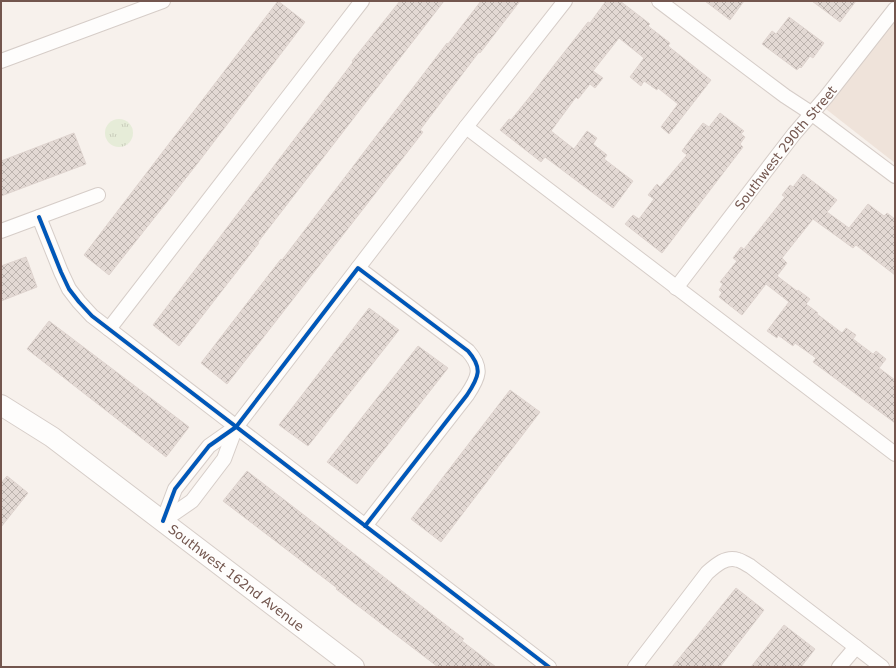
<svg xmlns="http://www.w3.org/2000/svg" width="896" height="668" viewBox="0 0 896 668" font-family="'DejaVu Sans',sans-serif">
	<defs>
		<pattern id="park-tufts" width="24" height="20" patternUnits="userSpaceOnUse"><rect width="24" height="20" fill="#e6ecd8"/><path d="M3 7l-1-3M5 7V3M7 7l1-3M15 17l-1-3M17 17v-4M19 17l1-3" fill="none" stroke="#c9ccbb"/></pattern>
		<pattern id="building-cross-hatch" width="8" height="8" patternUnits="userSpaceOnUse"><rect width="8" height="8" fill="#e3d9d4"/><path d="M0 0l8 8M0 8l8-8" fill="none" stroke="#bcb3ae"/></pattern>
	</defs>
	<rect width="100%" height="100%" fill="#f7f1ec"/>
	<polygon fill="#efe3da" points="894,1 895,1 895,163 817,102"/>
	<circle fill="url(#park-tufts)" cx="119" cy="133" r="14"/>
	<g fill="url(#building-cross-hatch)" stroke="#dfd4cf">
		<polygon points="278,1 305,22 197,164 109,275 84,255"/>
		<polygon points="400,1 444,1 258,242 259,243 179,346 153,325 353,62 352,61"/>
		<polygon points="481,1 520,1 480,53 479,52 420,130 423,132 227,384 201,363 281,259 282,260 447,43 448,44"/>
		<polygon points="606,1 620,1 650,24 648,26 670,43 668,46 711,80 669,134 661,127 678,104 658,88 657,90 644,81 641,86 630,77 644,58 619,38 593,71 603,78 595,88 590,84 578,99 576,97 551,131 574,149 587,131 597,138 593,144 607,155 604,159 633,181 613,208 545,157 541,162 500,130 509,119 511,120 532,94 555,64 588,22 590,23"/>
		<polygon points="705,1 744,1 730,20"/>
		<polygon points="812,1 856,1 840,22"/>
		<polygon points="789,17 824,43 813,58 810,56 801,68 800,67 797,70 762,44 772,31 776,34"/>
		<polygon points="720,113 744,131 741,134 745,137 740,144 743,147 662,253 625,224 633,215 639,219 654,199 648,195 657,184 660,187 687,155 682,151 695,133 703,123 709,127"/>
		<polygon points="74,133 86,164 1,196 1,161"/>
		<polygon points="803,174 837,200 827,212 849,228 868,204 884,216 887,213 895,219 895,275 856,245 853,248 813,219 782,258 787,263 777,276 797,291 798,290 810,299 806,304 818,313 817,314 842,333 846,328 856,335 853,339 873,354 876,351 886,359 879,368 895,380 895,423 813,362 816,358 795,343 793,346 778,335 777,338 767,331 789,302 766,284 742,315 719,297 722,293 719,290 723,284 720,282 737,261 733,258 741,247 744,249 785,197 782,195 790,185 793,187"/>
		<polygon points="26,257 37,287 1,301 1,266"/>
		<polygon points="369,308 399,330 308,446 279,425"/>
		<polygon points="49,321 189,427 166,457 27,349"/>
		<polygon points="418,346 448,368 357,484 327,462"/>
		<polygon points="510,390 540,412 441,542 411,519"/>
		<polygon points="247,471 464,639 462,641 496,667 438,667 336,589 337,588 223,501"/>
		<polygon points="7,476 28,493 1,527 1,483"/>
		<polygon points="736,588 764,610 720,667 672,667"/>
		<polygon points="784,625 815,649 801,667 751,667"/>
	</g>
	<g fill="none" stroke-linecap="round" stroke-linejoin="round">
		<g stroke="#d6cdc8" stroke-width="16">
			<g id="street">
				<polyline points="659,1 785,96 811,113 895,176"/>
				<polyline points="1,61 163,1"/>
				<polyline points="466,127 895,454"/>
				<polyline points="39,217 61,272 69,289 79,302 92,316 549,667"/>
				<polyline points="1,231 98,195"/>
				<polyline points="358,268 466,127 565,1"/>
				<path id="s1" d="M 676,288 L 794,134 L 826,97 L 895,9"/>
				<polyline points="109,329 362,1"/>
				<path d="M 163,521 L 175,489 L 209,446 L 236,427 L 358,268 L 468,351 C 483,368 479,377 467,395 L 365,526"/>
				<polyline points="163,521 192,501 224,459 236,427"/>
				<path d="M 635,667 L 707,573 C 716,565 726,556 738,560 C 742,561 746,564 750,566 L 856,647"/>
				<polyline points="839,667 856,647 882,667"/>
			</g>
		</g>
		<g stroke="#d6cdc8" stroke-width="22">
			<g id="secondary">
				<path id="s2" d="M 1,405 L 52,437 L 354,667"/>
			</g>
		</g>
		<use href="#street" stroke="#fefdfc" stroke-width="14"/>
		<use href="#secondary" stroke="#fefdfc" stroke-width="20"/>
		<g stroke="#fef6ee" stroke-width="6">
			<g id="cycleway">
				<polyline points="39,217 61,272 69,289 79,302 92,316 549,667"/>
				<path d="M 163,521 L 175,489 L 209,446 L 236,427 L 358,268 L 468,351 C 483,368 479,377 467,395 L 365,526"/>
			</g>
		</g>
		<use href="#cycleway" stroke="#0057b8" stroke-width="4"/>
	</g>
	<g text-anchor="middle" stroke-width="4" stroke-linejoin="round" paint-order="stroke">
		<g font-size="13" fill="#73564e" stroke="#fef6ee">
			<text dy="5" stroke="none"><textPath href="#s1" startOffset="178">Southwest 290th Street</textPath></text>
			<text dy="5" stroke="none"><textPath href="#s2" startOffset="292">Southwest 162nd Avenue</textPath></text>
		</g>
	</g>
	<rect width="896" height="668" fill="none" stroke="#73564e" stroke-width="4"/>
</svg>
